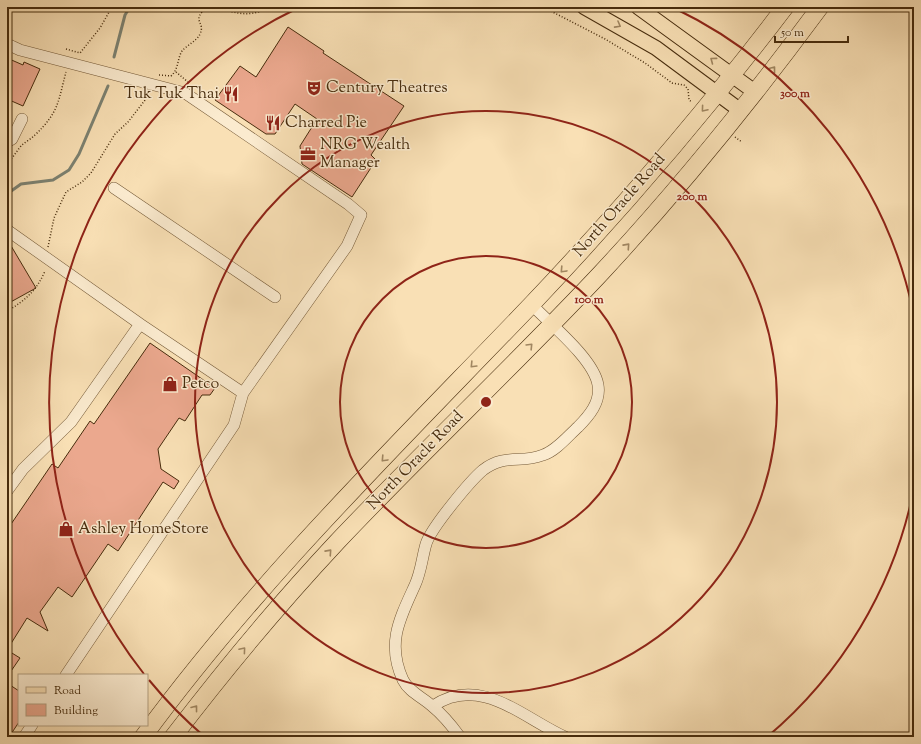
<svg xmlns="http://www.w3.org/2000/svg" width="921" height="744" viewBox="0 0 921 744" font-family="'Sorts Mill Goudy',serif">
	<rect width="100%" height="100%" fill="#f9e0b5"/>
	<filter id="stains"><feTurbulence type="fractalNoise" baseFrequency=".005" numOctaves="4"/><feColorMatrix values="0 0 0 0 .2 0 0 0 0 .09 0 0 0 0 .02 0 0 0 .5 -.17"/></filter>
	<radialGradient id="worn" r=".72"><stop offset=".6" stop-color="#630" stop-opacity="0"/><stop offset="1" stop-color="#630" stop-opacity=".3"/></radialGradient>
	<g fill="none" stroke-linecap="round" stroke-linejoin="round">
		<path stroke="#7c8272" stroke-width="3" d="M 114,57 L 125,15 L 130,7
			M 7,194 L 21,184 L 53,180 L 69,170 L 79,154 L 108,86"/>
	</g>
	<path fill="#eba88e" stroke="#472c0d" d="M 288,27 L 324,51 L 323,53 L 404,106 L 371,155 L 376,160 L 352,197 L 302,164 L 300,146 L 317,119 L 295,104 L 275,134 L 266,134 L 215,100 L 240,66 L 256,77 Z
		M 7,58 L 23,65 L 24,62 L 40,69 L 23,106 L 7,99 Z
		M 7,239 L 36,288 L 7,304 Z
		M 150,343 L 215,388 L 210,395 L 202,395 L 185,421 L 179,418 L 158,449 L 161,469 L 179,481 L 174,489 L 163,482 L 118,551 L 108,544 L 72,597 L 58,587 L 40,612 L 48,631 L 27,618 L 7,650 L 20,658 L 7,677 L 7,530 L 52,464 L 58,468 L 90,421 L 94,424 Z
		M 7,683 L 19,691 L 19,722 L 9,737 L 7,737 Z"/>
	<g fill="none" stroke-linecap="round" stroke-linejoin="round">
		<g stroke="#745937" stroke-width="12">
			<path id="minor" d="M 7,44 L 20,50 L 185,93 L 348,204 L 361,215 L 347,246 L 243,393 L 234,425 L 66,675
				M 7,142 L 12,139 L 22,119
				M 114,188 L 275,297
				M 7,230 L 140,324 L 243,393
				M 7,491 L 23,469 L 71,422 L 140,324
				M 433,706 C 480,674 523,718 565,737
				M 24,737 L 32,725
				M 460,737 C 452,726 442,714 432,706 C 422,697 409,692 403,680 C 386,643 400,618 415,585 C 421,572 422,558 426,544 C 431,528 470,481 483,470 C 505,453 521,464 543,455 C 556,451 568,436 578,427 C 589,416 601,402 598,385 C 594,359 549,323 531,304"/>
		</g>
		<g stroke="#472c0d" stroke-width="16">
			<path id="major" d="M 584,7 L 656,48 L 741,111
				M 638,7 L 755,92"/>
		</g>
		<g stroke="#472c0d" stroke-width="18">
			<path id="highway" d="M 143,737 C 258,580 397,445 531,305 C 621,210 706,111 785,7
				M 173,737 C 225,669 279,604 337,542 C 424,450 516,364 602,272 C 680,188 752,99 820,7"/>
		</g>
		<path stroke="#472c0d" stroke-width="1.5" stroke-dasharray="1 2" stroke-linecap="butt" d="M 543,7 L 605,39 L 645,63 L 672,83 L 684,85 L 688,89 L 689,100 L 692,102
			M 66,49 L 80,53 L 100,28 L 112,7
			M 176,72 L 188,82
			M 159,75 L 171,76 C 179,69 177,59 182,51 C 187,45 197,41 200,34 C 206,21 190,22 207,7 C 230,9 246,21 269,7
			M 735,137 L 742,142
			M 7,163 C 13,158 16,152 21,146 C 25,142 31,139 35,135 C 59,112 58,102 66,72
			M 48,247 L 54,218 L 66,192 L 82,182 L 91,173 L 115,134 L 128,122 L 149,95
			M 7,311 C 25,301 37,290 45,271"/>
		<use href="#minor" stroke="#fbebcf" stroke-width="11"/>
		<use href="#major" stroke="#f9e0b5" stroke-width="14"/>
		<use href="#highway" stroke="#f9e0b5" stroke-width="17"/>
	</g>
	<defs><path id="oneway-chevron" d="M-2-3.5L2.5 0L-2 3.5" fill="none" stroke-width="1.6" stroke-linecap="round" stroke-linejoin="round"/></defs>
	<g stroke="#a08661">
		<use href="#oneway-chevron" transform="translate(618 25) rotate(29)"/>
		<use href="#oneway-chevron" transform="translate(713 60) rotate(-143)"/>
		<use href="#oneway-chevron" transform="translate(773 69) rotate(-52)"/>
		<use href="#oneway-chevron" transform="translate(704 109) rotate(130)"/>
		<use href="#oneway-chevron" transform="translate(627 246) rotate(-48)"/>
		<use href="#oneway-chevron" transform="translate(563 270) rotate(133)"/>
		<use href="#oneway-chevron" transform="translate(530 346) rotate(-46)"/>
		<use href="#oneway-chevron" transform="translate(473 365) rotate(134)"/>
		<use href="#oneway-chevron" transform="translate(384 459) rotate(133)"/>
		<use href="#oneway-chevron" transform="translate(329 552) rotate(-48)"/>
		<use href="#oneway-chevron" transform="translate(243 650) rotate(-50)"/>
		<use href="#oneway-chevron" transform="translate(195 708) rotate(-52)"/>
	</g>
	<g fill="none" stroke="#8f2418" stroke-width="2">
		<circle cx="486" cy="402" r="146"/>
		<circle cx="486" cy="402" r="291"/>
		<path d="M913 493A437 437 0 0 1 767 737M205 737A437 437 0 0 1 149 680M144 674A437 437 0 0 1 298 8M674 8A437 437 0 0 1 913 311"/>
	</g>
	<defs>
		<g id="theatre-bare" transform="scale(1.2)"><path d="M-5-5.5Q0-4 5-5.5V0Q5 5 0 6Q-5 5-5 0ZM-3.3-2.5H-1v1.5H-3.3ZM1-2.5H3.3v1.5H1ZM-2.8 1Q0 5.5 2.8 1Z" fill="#8f2418" stroke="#fbebcf" stroke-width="2.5" paint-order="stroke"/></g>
		<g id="restaurant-bare" transform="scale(1.2)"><path d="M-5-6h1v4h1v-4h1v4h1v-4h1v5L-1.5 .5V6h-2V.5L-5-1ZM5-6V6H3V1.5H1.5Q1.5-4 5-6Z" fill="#8f2418" stroke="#fbebcf" stroke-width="2.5" paint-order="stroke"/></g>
		<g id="office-bare" transform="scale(1.2)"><path d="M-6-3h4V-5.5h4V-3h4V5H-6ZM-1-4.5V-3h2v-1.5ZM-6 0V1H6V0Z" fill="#8f2418" stroke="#fbebcf" stroke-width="2.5" paint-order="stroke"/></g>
		<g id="shop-bare" transform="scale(1.2)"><path d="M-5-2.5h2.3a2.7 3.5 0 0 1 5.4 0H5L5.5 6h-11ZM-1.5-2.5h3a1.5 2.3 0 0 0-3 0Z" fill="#8f2418" stroke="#fbebcf" stroke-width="2.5" paint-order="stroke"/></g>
	</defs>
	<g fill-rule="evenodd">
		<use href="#theatre-bare" x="314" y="88"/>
		<use href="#restaurant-bare" x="231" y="94"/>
		<use href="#restaurant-bare" x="273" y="123"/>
		<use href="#office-bare" x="308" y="154"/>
		<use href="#shop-bare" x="170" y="384"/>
		<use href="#shop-bare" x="66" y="529"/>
	</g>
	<g text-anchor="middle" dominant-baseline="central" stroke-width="3" stroke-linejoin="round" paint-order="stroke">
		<g font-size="16" fill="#472c0d" stroke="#fbebcf" text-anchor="start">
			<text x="326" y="88">Century Theatres</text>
			<text x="219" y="94" text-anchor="end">Tuk Tuk Thai</text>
			<text x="285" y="123">Charred Pie</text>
			<text x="320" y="145">NRG Wealth<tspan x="320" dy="18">Manager</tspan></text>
			<text x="182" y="384">Petco</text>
			<text x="78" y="529">Ashley HomeStore</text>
		</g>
		<g font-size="16" fill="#472c0d" stroke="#fbebcf">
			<text transform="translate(620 206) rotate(-49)">North Oracle Road</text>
			<text transform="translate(416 461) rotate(-46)">North Oracle Road</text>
		</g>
	</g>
	<circle cx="486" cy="402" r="6" fill="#8f2418" stroke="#fbebcf" stroke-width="2"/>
	<g font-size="12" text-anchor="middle" font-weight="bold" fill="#8f2418" stroke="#fbebcf" stroke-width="3" stroke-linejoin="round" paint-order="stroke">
		<text x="795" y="97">300 m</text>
		<text x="692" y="200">200 m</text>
		<text x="589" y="303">100 m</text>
	</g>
	<rect width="921" height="744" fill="none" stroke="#f9e0b5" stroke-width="24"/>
	<rect x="8" y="8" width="905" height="728" fill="none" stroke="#472c0d" stroke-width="2"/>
	<rect x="12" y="12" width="897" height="720" fill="none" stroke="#472c0d"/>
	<rect x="18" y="674" width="130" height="52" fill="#fbebcf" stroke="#b39f81"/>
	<rect x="26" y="687" width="20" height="6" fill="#f9e0b5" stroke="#b39f81"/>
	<text x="54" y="694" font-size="12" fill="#472c0d">Road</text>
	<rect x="26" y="704" width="20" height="12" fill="#eba88e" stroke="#b39f81"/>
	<text x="54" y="714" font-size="12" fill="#472c0d">Building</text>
	<path d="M775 36v6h73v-6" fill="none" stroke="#472c0d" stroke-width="2"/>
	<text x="781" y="36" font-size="12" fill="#472c0d" stroke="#fbebcf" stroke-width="3" paint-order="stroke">50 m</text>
	<rect width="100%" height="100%" filter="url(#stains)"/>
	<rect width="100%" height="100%" fill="url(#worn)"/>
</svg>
